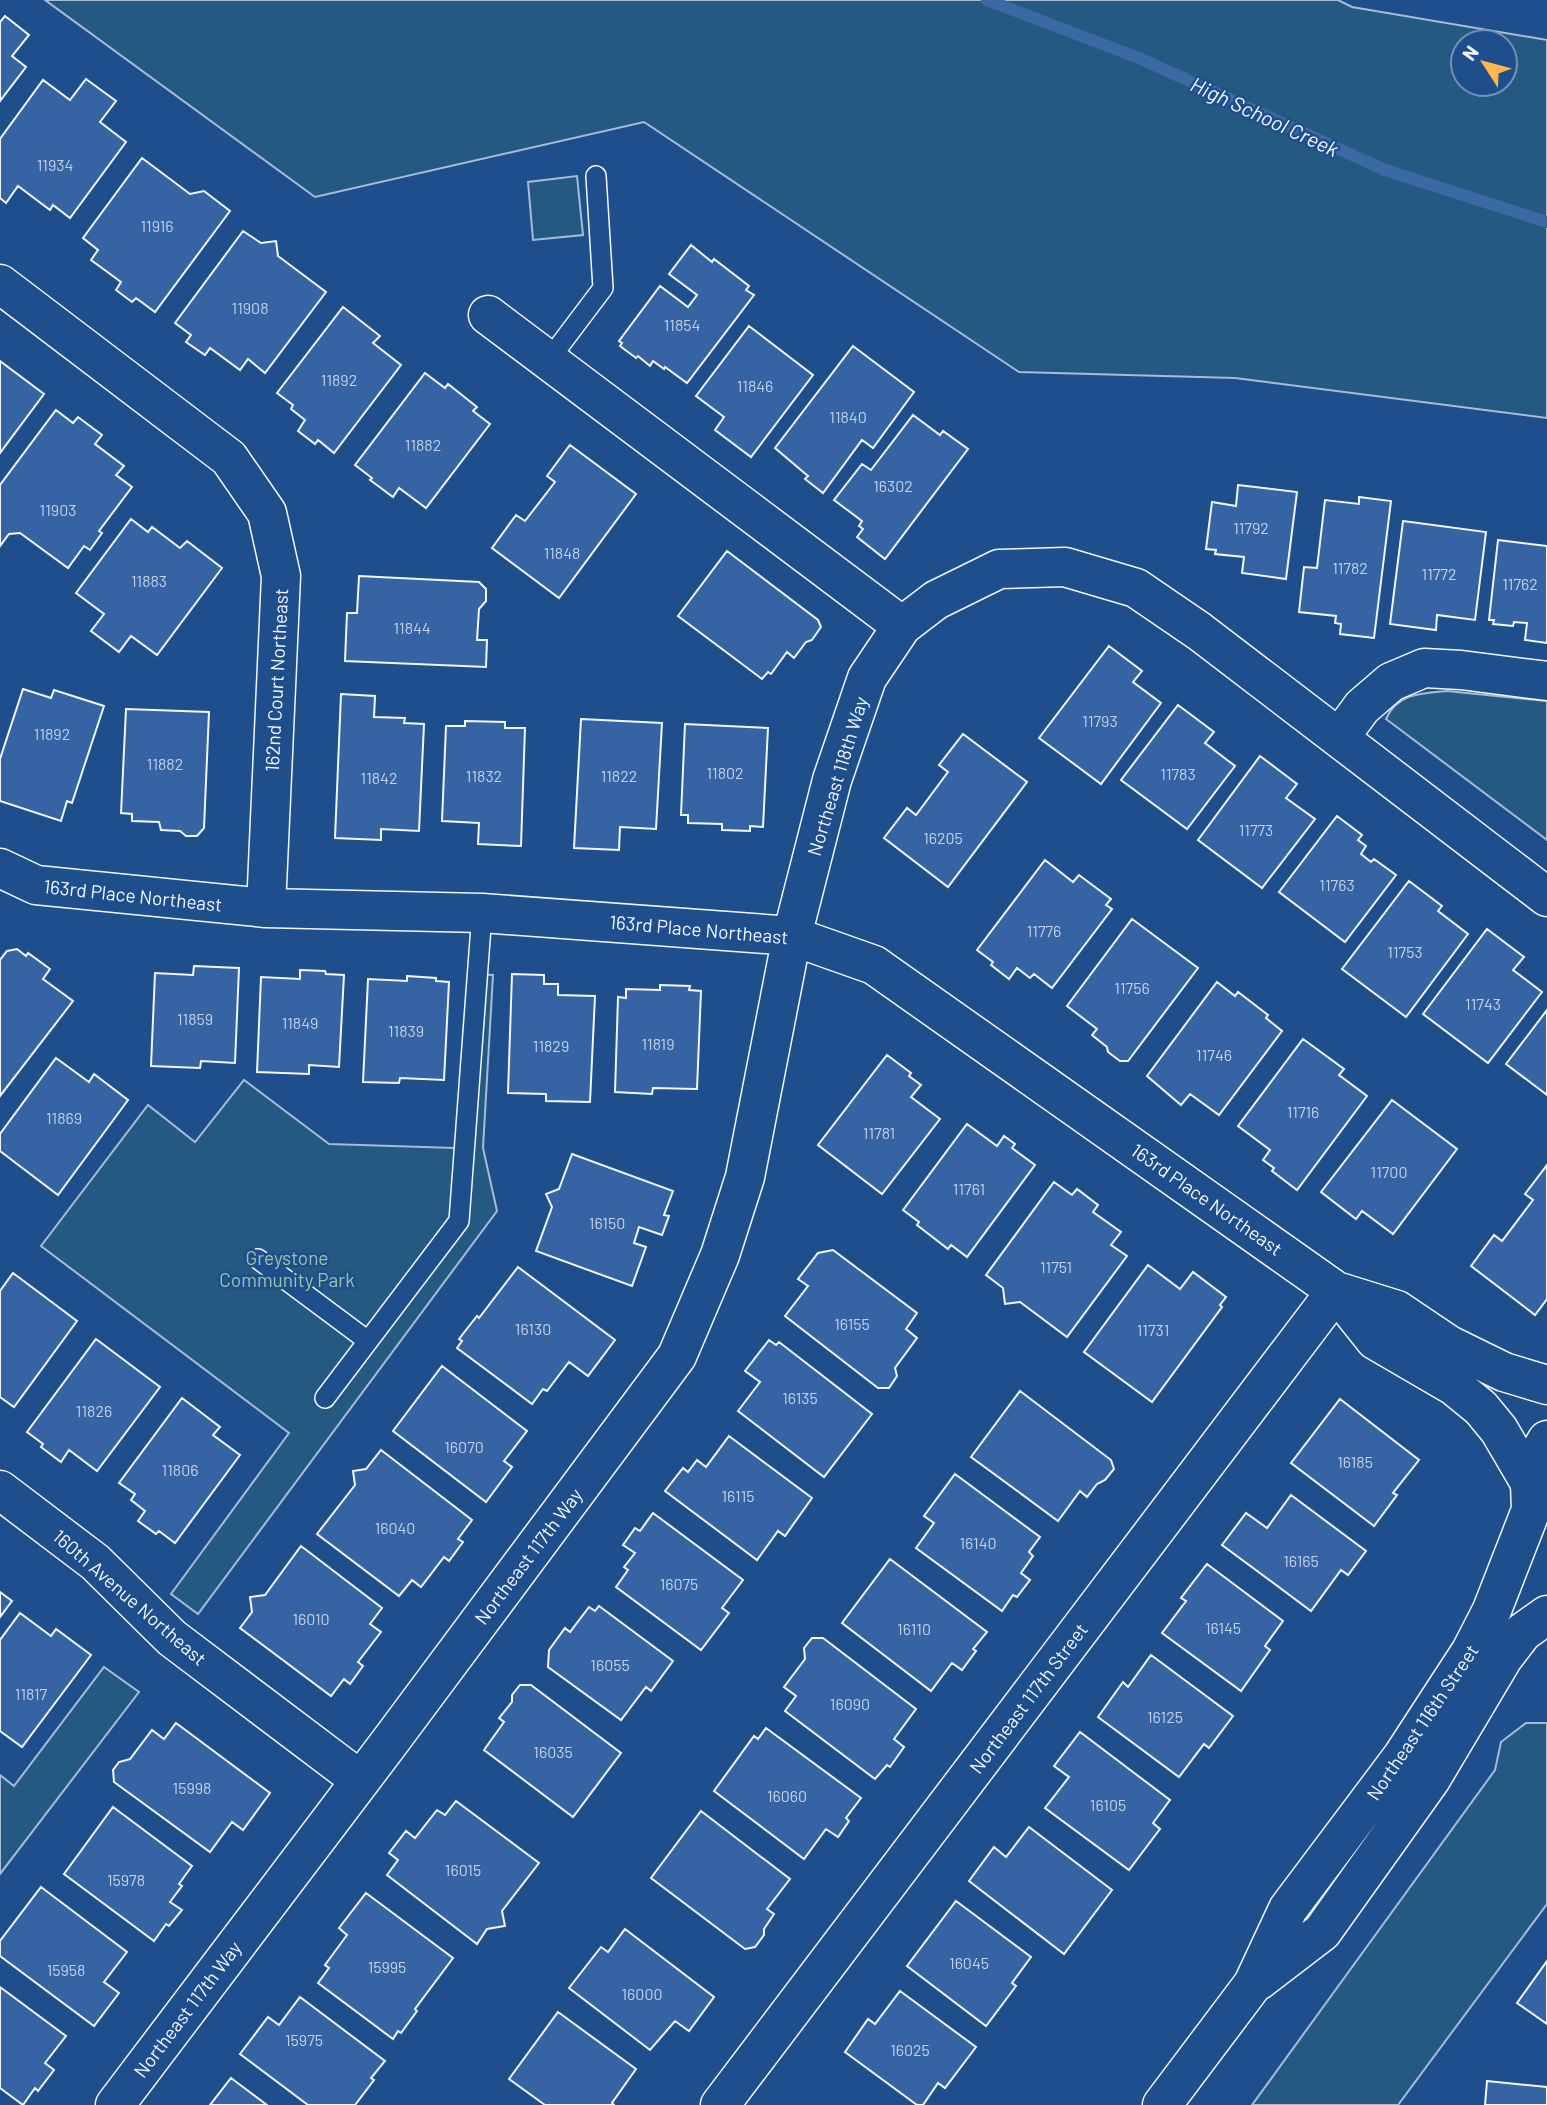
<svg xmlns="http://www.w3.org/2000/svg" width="1547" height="2105" viewBox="0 0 1547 2105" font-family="Barlow,sans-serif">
	<rect width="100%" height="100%" fill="#1f4e8c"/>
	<path fill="#245a82" stroke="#a8bbd7" stroke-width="2" fill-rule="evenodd" d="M 45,0 L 1338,0 L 1352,7 L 1547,40 L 1547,418 L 1235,378 L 1019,372 L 644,122 L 315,197 ZM 1463,42 L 1505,42 L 1505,84 L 1463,84 Z
		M 577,176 L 583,235 L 533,240 L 528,182 Z
		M 1447,691 L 1547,701 L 1547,840 L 1386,719 C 1397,693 1422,693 1447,691 Z
		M 471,974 L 493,975 L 483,1148 L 497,1211 L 198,1614 L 171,1594 L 289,1433 L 41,1246 L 148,1105 L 195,1142 L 244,1080 L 329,1144 L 455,1148 Z
		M 104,1667 L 139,1692 L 0,1874 L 0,1775 L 14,1786 Z
		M 1526,1723 L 1547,1723 L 1547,1904 L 1398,2105 L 1252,2105 L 1495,1770 L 1501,1742 Z"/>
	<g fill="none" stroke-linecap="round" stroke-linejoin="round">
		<path stroke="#3b69a3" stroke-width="12" d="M 987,0 L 1139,58 L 1385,170 L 1547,222"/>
	</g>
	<path fill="#3563a3" stroke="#f2f6ff" stroke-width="2" d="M 5,16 L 29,35 L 12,56 L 26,67 L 0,101 L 0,22 Z
		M 86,79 L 116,101 L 100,122 L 126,142 L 70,218 L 53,205 L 50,210 L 18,186 L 6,203 L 0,198 L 0,139 L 43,80 L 70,100 Z
		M 142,158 L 190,194 L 204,191 L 230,211 L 155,312 L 136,298 L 132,302 L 116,290 L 121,282 L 91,260 L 98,250 L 83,238 Z
		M 243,231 L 261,243 L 276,241 L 278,256 L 326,292 L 265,373 L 248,359 L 240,370 L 210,348 L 205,355 L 186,342 L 191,335 L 175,323 Z
		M 691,245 L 712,262 L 714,259 L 749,286 L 746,290 L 754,295 L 687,383 L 665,367 L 664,369 L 653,361 L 650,366 L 638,356 L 636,358 L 620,346 L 622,343 L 619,341 L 660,286 L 688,307 L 697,295 L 669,274 Z
		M 343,307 L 380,336 L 373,343 L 401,365 L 334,453 L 318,440 L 315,444 L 298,431 L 305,420 L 291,409 L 293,405 L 277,393 Z
		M 749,326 L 813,375 L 751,457 L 715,430 L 724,417 L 696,396 Z
		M 853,346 L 914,392 L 873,448 L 862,440 L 823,493 L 805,479 L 808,476 L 775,448 Z
		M 0,361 L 44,394 L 0,453 Z
		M 425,373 L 445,388 L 448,384 L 477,407 L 473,411 L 490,424 L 426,508 L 399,488 L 393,497 L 370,480 L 372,478 L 355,465 Z
		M 56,410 L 73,423 L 78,417 L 102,435 L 95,444 L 124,466 L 116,475 L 132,487 L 99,531 L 102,533 L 90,550 L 84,546 L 68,568 L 20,533 L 9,534 L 0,546 L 0,485 Z
		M 913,415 L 940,435 L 943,431 L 968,449 L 885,559 L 857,537 L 863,529 L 859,526 L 862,521 L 834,500 L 862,464 L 871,470 Z
		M 570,445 L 636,494 L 559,598 L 492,548 L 516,515 L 525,521 L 555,482 L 547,476 Z
		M 1238,485 L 1297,492 L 1286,579 L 1242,573 L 1244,557 L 1215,554 L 1216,550 L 1206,549 L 1212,502 L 1236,506 Z
		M 1359,497 L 1391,501 L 1374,638 L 1340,634 L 1341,624 L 1335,623 L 1336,616 L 1299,612 L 1304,567 L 1317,568 L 1325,500 L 1359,504 Z
		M 131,519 L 148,532 L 152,527 L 180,548 L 187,541 L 222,568 L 157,655 L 131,636 L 119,652 L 91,631 L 104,614 L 76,593 Z
		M 1403,521 L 1486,532 L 1475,620 L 1437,615 L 1436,630 L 1390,624 Z
		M 1498,540 L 1547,546 L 1547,643 L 1525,640 L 1527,623 L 1514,622 L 1513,626 L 1493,624 L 1494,620 L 1489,620 Z
		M 727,551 L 818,620 L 821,627 L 812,640 L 806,642 L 794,658 L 787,652 L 771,674 L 768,672 L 762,679 L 678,616 Z
		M 359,576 L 479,582 L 486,589 L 486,601 L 479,609 L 477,640 L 487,640 L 486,667 L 345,661 L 347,613 L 357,613 Z
		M 1109,646 L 1142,671 L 1133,682 L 1161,703 L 1101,784 L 1039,738 Z
		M 23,689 L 51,698 L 54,690 L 104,706 L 72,803 L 67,801 L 61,821 L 0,801 L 0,759 Z
		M 341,694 L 375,696 L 374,717 L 405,718 L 404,723 L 424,724 L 419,831 L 381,829 L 381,840 L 335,838 Z
		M 1178,705 L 1214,732 L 1205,743 L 1235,766 L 1187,829 L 1121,780 Z
		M 126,709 L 209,712 L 204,828 L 197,836 L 186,836 L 180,831 L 161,830 L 159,822 L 132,821 L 132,814 L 121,813 Z
		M 581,719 L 662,723 L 656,829 L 620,827 L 619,850 L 574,848 Z
		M 465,721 L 505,722 L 505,728 L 525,728 L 521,846 L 478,844 L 479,823 L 442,821 L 446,726 L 465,726 Z
		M 685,724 L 768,728 L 763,827 L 750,826 L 750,831 L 722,830 L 722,824 L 688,823 L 688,815 L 681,815 Z
		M 963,734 L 1027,782 L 948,887 L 884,838 L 907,808 L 916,815 L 948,772 L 939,765 Z
		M 1260,756 L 1297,784 L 1286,798 L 1315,819 L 1262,888 L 1198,840 Z
		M 1337,816 L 1362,835 L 1358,840 L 1366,846 L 1361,854 L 1371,862 L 1374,859 L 1396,875 L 1345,942 L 1279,892 Z
		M 1045,860 L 1073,882 L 1079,875 L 1111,899 L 1106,905 L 1112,909 L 1052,988 L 1034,974 L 1030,978 L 1017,968 L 1009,979 L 991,965 L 993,962 L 977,950 Z
		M 1409,881 L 1442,906 L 1438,911 L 1468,934 L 1406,1017 L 1342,969 Z
		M 1132,919 L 1198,968 L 1128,1061 L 1120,1061 L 1108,1052 L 1107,1047 L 1092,1035 L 1097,1029 L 1067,1006 Z
		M 1487,929 L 1524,957 L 1513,970 L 1542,992 L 1488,1063 L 1423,1014 Z
		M 17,949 L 26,956 L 28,953 L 50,969 L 43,979 L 73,1001 L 0,1096 L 0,960 L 7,951 Z
		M 194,966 L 239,968 L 235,1063 L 201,1061 L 200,1068 L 151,1066 L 155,973 L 193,975 Z
		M 300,970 L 325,971 L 326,974 L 344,975 L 339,1067 L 309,1065 L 309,1074 L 257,1072 L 261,977 L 300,979 Z
		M 512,974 L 544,975 L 544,984 L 558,984 L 558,995 L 595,996 L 590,1102 L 546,1101 L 546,1094 L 508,1093 Z
		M 407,976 L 436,978 L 436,981 L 449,982 L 444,1080 L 400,1078 L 399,1083 L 363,1082 L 368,979 L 407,981 Z
		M 1217,982 L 1235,996 L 1238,992 L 1268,1015 L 1266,1018 L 1282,1031 L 1219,1115 L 1190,1094 L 1181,1105 L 1147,1076 Z
		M 660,985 L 690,986 L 689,990 L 701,991 L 697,1089 L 653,1088 L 652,1094 L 615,1092 L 618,997 L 626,998 L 626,989 L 660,990 Z
		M 1547,1010 L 1547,1095 L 1506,1064 Z
		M 1303,1039 L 1344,1069 L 1339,1075 L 1367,1096 L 1297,1190 L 1272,1171 L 1274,1168 L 1263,1160 L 1270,1150 L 1238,1126 Z
		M 887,1055 L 911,1073 L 909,1076 L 921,1085 L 911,1097 L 940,1119 L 882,1194 L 818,1145 Z
		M 56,1058 L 89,1082 L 94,1074 L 128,1100 L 58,1195 L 0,1151 L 0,1134 Z
		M 1392,1100 L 1457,1149 L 1393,1234 L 1362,1211 L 1356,1219 L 1321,1192 Z
		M 967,1124 L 997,1146 L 1004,1136 L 1015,1144 L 1012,1148 L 1035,1165 L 967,1257 L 951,1245 L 948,1249 L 917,1225 L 919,1222 L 903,1210 Z
		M 572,1154 L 673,1191 L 664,1215 L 669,1216 L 662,1235 L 639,1227 L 634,1243 L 646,1247 L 632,1286 L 536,1251 L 552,1207 L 546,1194 L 559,1189 Z
		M 1547,1165 L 1547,1299 L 1535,1315 L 1471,1266 L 1494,1235 L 1502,1241 L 1533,1200 L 1525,1194 Z
		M 1054,1182 L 1072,1195 L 1077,1189 L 1098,1205 L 1093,1212 L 1121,1232 L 1111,1245 L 1127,1256 L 1067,1337 L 1020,1302 L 1005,1304 L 1003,1288 L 986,1275 Z
		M 833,1250 L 917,1313 L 906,1329 L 917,1338 L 895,1368 L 897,1376 L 889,1388 L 878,1388 L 785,1316 L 808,1286 L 798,1279 L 818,1253 Z
		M 1148,1265 L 1180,1289 L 1193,1272 L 1226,1297 L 1220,1305 L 1222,1307 L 1152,1402 L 1084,1352 Z
		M 518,1267 L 615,1340 L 588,1376 L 569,1362 L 547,1391 L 543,1389 L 532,1404 L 457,1348 L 462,1341 L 459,1339 L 477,1316 L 479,1318 Z
		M 13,1273 L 77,1321 L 14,1407 L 0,1397 L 0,1291 Z
		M 96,1339 L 160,1387 L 97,1471 L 69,1450 L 61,1462 L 41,1447 L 43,1444 L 27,1432 Z
		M 769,1340 L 776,1345 L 779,1342 L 872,1414 L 824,1477 L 738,1411 L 760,1382 L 745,1371 Z
		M 442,1366 L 527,1431 L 504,1461 L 512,1467 L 486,1502 L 393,1431 Z
		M 1020,1391 L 1111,1460 L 1114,1469 L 1105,1480 L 1097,1484 L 1087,1497 L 1080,1491 L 1058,1521 L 971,1457 Z
		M 182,1398 L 220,1427 L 213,1435 L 240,1455 L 175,1543 L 159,1531 L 156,1534 L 138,1521 L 145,1511 L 131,1500 L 135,1494 L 119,1483 Z
		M 1340,1399 L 1419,1460 L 1393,1493 L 1397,1495 L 1374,1526 L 1291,1463 Z
		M 729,1436 L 812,1498 L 785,1536 L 778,1531 L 757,1560 L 665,1491 L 683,1468 L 688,1472 L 697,1460 L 706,1467 Z
		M 381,1450 L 472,1520 L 458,1539 L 463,1542 L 449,1561 L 444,1557 L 421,1587 L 412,1580 L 399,1596 L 317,1534 L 355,1485 L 353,1471 L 366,1469 Z
		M 955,1474 L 1040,1537 L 1029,1552 L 1033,1556 L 1021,1573 L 1030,1580 L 1017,1597 L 1013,1595 L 1002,1611 L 916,1548 L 934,1523 L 924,1516 Z
		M 1291,1495 L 1366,1551 L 1348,1575 L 1341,1570 L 1311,1611 L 1222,1545 L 1246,1513 L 1267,1528 Z
		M 653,1513 L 743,1580 L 722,1608 L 729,1613 L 701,1650 L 616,1587 L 628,1570 L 624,1567 L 635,1553 L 623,1545 L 635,1528 L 640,1531 Z
		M 301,1546 L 382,1608 L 370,1624 L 381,1632 L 358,1662 L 363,1666 L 350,1684 L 344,1679 L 331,1696 L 240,1628 L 252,1612 L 250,1597 L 265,1595 Z
		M 890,1559 L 987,1632 L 973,1649 L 976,1651 L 962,1670 L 952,1663 L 931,1691 L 842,1623 Z
		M 1207,1564 L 1283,1621 L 1265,1646 L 1270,1650 L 1241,1691 L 1162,1633 L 1186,1601 L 1181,1598 Z
		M 0,1592 L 12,1601 L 0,1617 Z
		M 599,1606 L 673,1661 L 651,1691 L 646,1687 L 621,1720 L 548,1667 L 549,1650 L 565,1628 L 570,1632 L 589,1607 L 595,1611 Z
		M 20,1613 L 51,1636 L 56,1629 L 91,1655 L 22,1747 L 0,1731 L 0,1640 Z
		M 812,1638 L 823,1638 L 916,1709 L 894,1739 L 904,1747 L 890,1767 L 887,1765 L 875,1779 L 785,1711 L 796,1696 L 784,1687 L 805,1659 L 804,1648 Z
		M 1151,1655 L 1233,1716 L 1209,1748 L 1204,1744 L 1179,1777 L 1098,1717 L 1123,1682 L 1128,1687 Z
		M 520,1685 L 531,1685 L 621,1753 L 573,1817 L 484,1750 L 504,1722 L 499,1718 L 512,1702 L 512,1695 Z
		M 176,1723 L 270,1793 L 243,1830 L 232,1822 L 210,1852 L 114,1782 L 113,1770 L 119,1762 L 130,1759 L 152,1730 L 164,1739 Z
		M 766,1728 L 861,1798 L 846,1818 L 849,1821 L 838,1837 L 826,1829 L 804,1859 L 714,1791 L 754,1736 L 758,1739 Z
		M 1080,1732 L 1170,1800 L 1153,1823 L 1160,1829 L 1129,1870 L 1045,1808 L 1069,1777 L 1054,1766 Z
		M 456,1801 L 539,1863 L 502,1911 L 505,1926 L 487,1929 L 477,1944 L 387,1875 L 398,1860 L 389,1853 L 406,1831 L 415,1838 L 437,1810 L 445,1815 Z
		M 113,1807 L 192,1866 L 179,1884 L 182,1886 L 170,1902 L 182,1910 L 169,1926 L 166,1924 L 154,1941 L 64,1874 Z
		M 701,1811 L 790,1879 L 767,1909 L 774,1914 L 764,1929 L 764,1935 L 755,1947 L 745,1949 L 651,1878 Z
		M 1029,1827 L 1112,1890 L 1064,1954 L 969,1881 L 994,1847 L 1006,1857 Z
		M 41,1887 L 127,1952 L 104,1982 L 119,1993 L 94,2026 L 0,1956 L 0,1941 Z
		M 366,1893 L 453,1958 L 415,2009 L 417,2011 L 401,2033 L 398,2031 L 393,2039 L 318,1983 L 329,1968 L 325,1965 L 347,1935 L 339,1928 Z
		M 956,1901 L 1031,1957 L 1012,1983 L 1016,1986 L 986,2026 L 907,1966 Z
		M 625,1929 L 714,1997 L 689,2031 L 675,2021 L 650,2050 L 569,1988 L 601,1947 L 608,1952 Z
		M 1547,1961 L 1547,2024 L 1517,2003 Z
		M 0,1987 L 66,2036 L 45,2063 L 54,2070 L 38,2091 L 35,2088 L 23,2105 L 0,2088 Z
		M 900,1991 L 976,2047 L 945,2088 L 938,2083 L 923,2105 L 917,2105 L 845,2052 L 868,2019 L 875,2024 Z
		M 300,1997 L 385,2061 L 371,2078 L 374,2080 L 355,2105 L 308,2105 L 240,2054 L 268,2017 L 279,2025 Z
		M 558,2012 L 636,2069 L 612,2103 L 614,2105 L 545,2105 L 509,2079 Z
		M 231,2078 L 267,2105 L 210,2105 Z
		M 1487,2081 L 1547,2087 L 1547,2105 L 1485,2105 Z"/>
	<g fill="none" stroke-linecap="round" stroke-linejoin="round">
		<g stroke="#f2f6ff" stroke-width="22">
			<path id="service" d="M 548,361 L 603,288 L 596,176
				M 258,1259 L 368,1341
				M 325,1398 L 459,1221 L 482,913"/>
		</g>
		<g stroke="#f2f6ff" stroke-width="41">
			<path id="minor" d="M 0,284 L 229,458 L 267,513 L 281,576 L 266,908
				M 488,315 L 902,626
				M 1340,737 L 1362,707 L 1391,682 L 1424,668 L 1461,670 L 1547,681
				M 0,868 L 36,885 L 266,908 L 482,913 L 792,936 L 874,965 L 1336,1291 L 1375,1340 L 1454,1386 L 1481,1408 L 1499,1430 L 1530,1483
				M 1336,1291 L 1397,1310 L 1449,1345 L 1504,1372 L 1547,1385
				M 0,1490 L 95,1562 L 172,1638 L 360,1780
				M 115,2105 L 389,1743 L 677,1356 L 720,1255 L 745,1177 L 792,936 L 832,780 L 867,678 L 902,626 L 936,600 L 999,569 L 1065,567 L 1136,588 L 1199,631 L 1547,897
				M 720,2105 L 1336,1291"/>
		</g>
		<g stroke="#f2f6ff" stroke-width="41">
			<path id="tertiary" d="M 1258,1981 L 1322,1932 L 1431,1779 L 1503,1658 L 1523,1632 L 1547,1615
				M 1162,2105 L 1253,1984 L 1288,1909 L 1402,1757 L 1471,1651 L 1492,1610 L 1531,1510 L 1530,1483 L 1536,1459 L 1547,1440"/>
		</g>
		<use href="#service" stroke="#1f4e8c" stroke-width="19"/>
		<use href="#minor" stroke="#1f4e8c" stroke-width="38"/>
		<use href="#tertiary" stroke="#1f4e8c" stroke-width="38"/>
	</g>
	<g text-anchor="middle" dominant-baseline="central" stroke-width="5" stroke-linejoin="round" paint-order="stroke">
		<g font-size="16" fill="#c3d1e8">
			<text x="55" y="164">11934</text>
			<text x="157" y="225">11916</text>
			<text x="250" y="307">11908</text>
			<text x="682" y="324">11854</text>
			<text x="339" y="379">11892</text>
			<text x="755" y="385">11846</text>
			<text x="848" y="416">11840</text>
			<text x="423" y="444">11882</text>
			<text x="893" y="485">16302</text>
			<text x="58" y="509">11903</text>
			<text x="1251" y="527">11792</text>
			<text x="562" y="552">11848</text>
			<text x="1350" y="567">11782</text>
			<text x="1439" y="573">11772</text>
			<text x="149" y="580">11883</text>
			<text x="1520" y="583">11762</text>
			<text x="412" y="627">11844</text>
			<text x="1100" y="720">11793</text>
			<text x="52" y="733">11892</text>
			<text x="165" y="763">11882</text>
			<text x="725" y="772">11802</text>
			<text x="1178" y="773">11783</text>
			<text x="484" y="775">11832</text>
			<text x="619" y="775">11822</text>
			<text x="379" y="777">11842</text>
			<text x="1256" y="829">11773</text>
			<text x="943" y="837">16205</text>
			<text x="1337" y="884">11763</text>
			<text x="1044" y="930">11776</text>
			<text x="1405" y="951">11753</text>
			<text x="1132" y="987">11756</text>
			<text x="1483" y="1003">11743</text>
			<text x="195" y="1018">11859</text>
			<text x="300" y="1022">11849</text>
			<text x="406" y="1030">11839</text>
			<text x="658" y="1043">11819</text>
			<text x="551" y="1045">11829</text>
			<text x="1214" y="1054">11746</text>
			<text x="1303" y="1111">11716</text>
			<text x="64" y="1117">11869</text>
			<text x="879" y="1132">11781</text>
			<text x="1389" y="1171">11700</text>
			<text x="969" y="1188">11761</text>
			<text x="607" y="1222">16150</text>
			<text x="1056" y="1266">11751</text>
			<text x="852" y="1323">16155</text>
			<text x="533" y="1328">16130</text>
			<text x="1153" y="1329">11731</text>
			<text x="800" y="1397">16135</text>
			<text x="94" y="1410">11826</text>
			<text x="464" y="1446">16070</text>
			<text x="1355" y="1461">16185</text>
			<text x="180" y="1469">11806</text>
			<text x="738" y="1495">16115</text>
			<text x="395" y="1527">16040</text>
			<text x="978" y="1542">16140</text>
			<text x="1301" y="1560">16165</text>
			<text x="679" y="1583">16075</text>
			<text x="311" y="1618">16010</text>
			<text x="1223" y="1627">16145</text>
			<text x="914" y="1628">16110</text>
			<text x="610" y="1664">16055</text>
			<text x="31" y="1693">11817</text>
			<text x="850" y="1703">16090</text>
			<text x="1165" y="1716">16125</text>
			<text x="553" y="1751">16035</text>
			<text x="192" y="1787">15998</text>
			<text x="787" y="1795">16060</text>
			<text x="1108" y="1804">16105</text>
			<text x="463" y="1869">16015</text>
			<text x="126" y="1879">15978</text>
			<text x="969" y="1962">16045</text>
			<text x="387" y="1966">15995</text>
			<text x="66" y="1969">15958</text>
			<text x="642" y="1993">16000</text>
			<text x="304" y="2039">15975</text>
			<text x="910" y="2049">16025</text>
		</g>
		<g font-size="19" fill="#f2f6ff" stroke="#1f4e8c">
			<text transform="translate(276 680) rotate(-87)">162nd Court Northeast</text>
			<text transform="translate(837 776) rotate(-73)">Northeast 118th Way</text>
			<text transform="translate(133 895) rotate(6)">163rd Place Northeast</text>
			<text transform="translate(699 929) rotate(5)">163rd Place Northeast</text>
			<text transform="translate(1207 1199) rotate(35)">163rd Place Northeast</text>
			<text transform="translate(528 1556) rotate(-53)">Northeast 117th Way</text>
			<text transform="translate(130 1597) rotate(41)">160th Avenue Northeast</text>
			<text transform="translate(1028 1698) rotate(-53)">Northeast 117th Street</text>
			<text transform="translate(1422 1722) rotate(-56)">Northeast 116th Street</text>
			<text transform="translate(187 2009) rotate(-53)">Northeast 117th Way</text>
		</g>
		<g font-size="19" fill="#97c8a6" stroke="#1f4e8c">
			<text x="287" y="1257">Greystone<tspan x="287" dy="22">Community Park</tspan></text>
		</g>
		<g font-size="21" font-style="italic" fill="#f2f6ff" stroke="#1f4e8c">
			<text transform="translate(1265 116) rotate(25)">High School Creek</text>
		</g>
	</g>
	<g transform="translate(1484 63) rotate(306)"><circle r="33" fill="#1f4e8c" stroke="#7391ba" stroke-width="2"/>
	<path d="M0-5L12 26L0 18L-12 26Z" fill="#ffb74d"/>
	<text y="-10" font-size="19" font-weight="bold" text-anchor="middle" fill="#f2f6ff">N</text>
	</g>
</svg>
